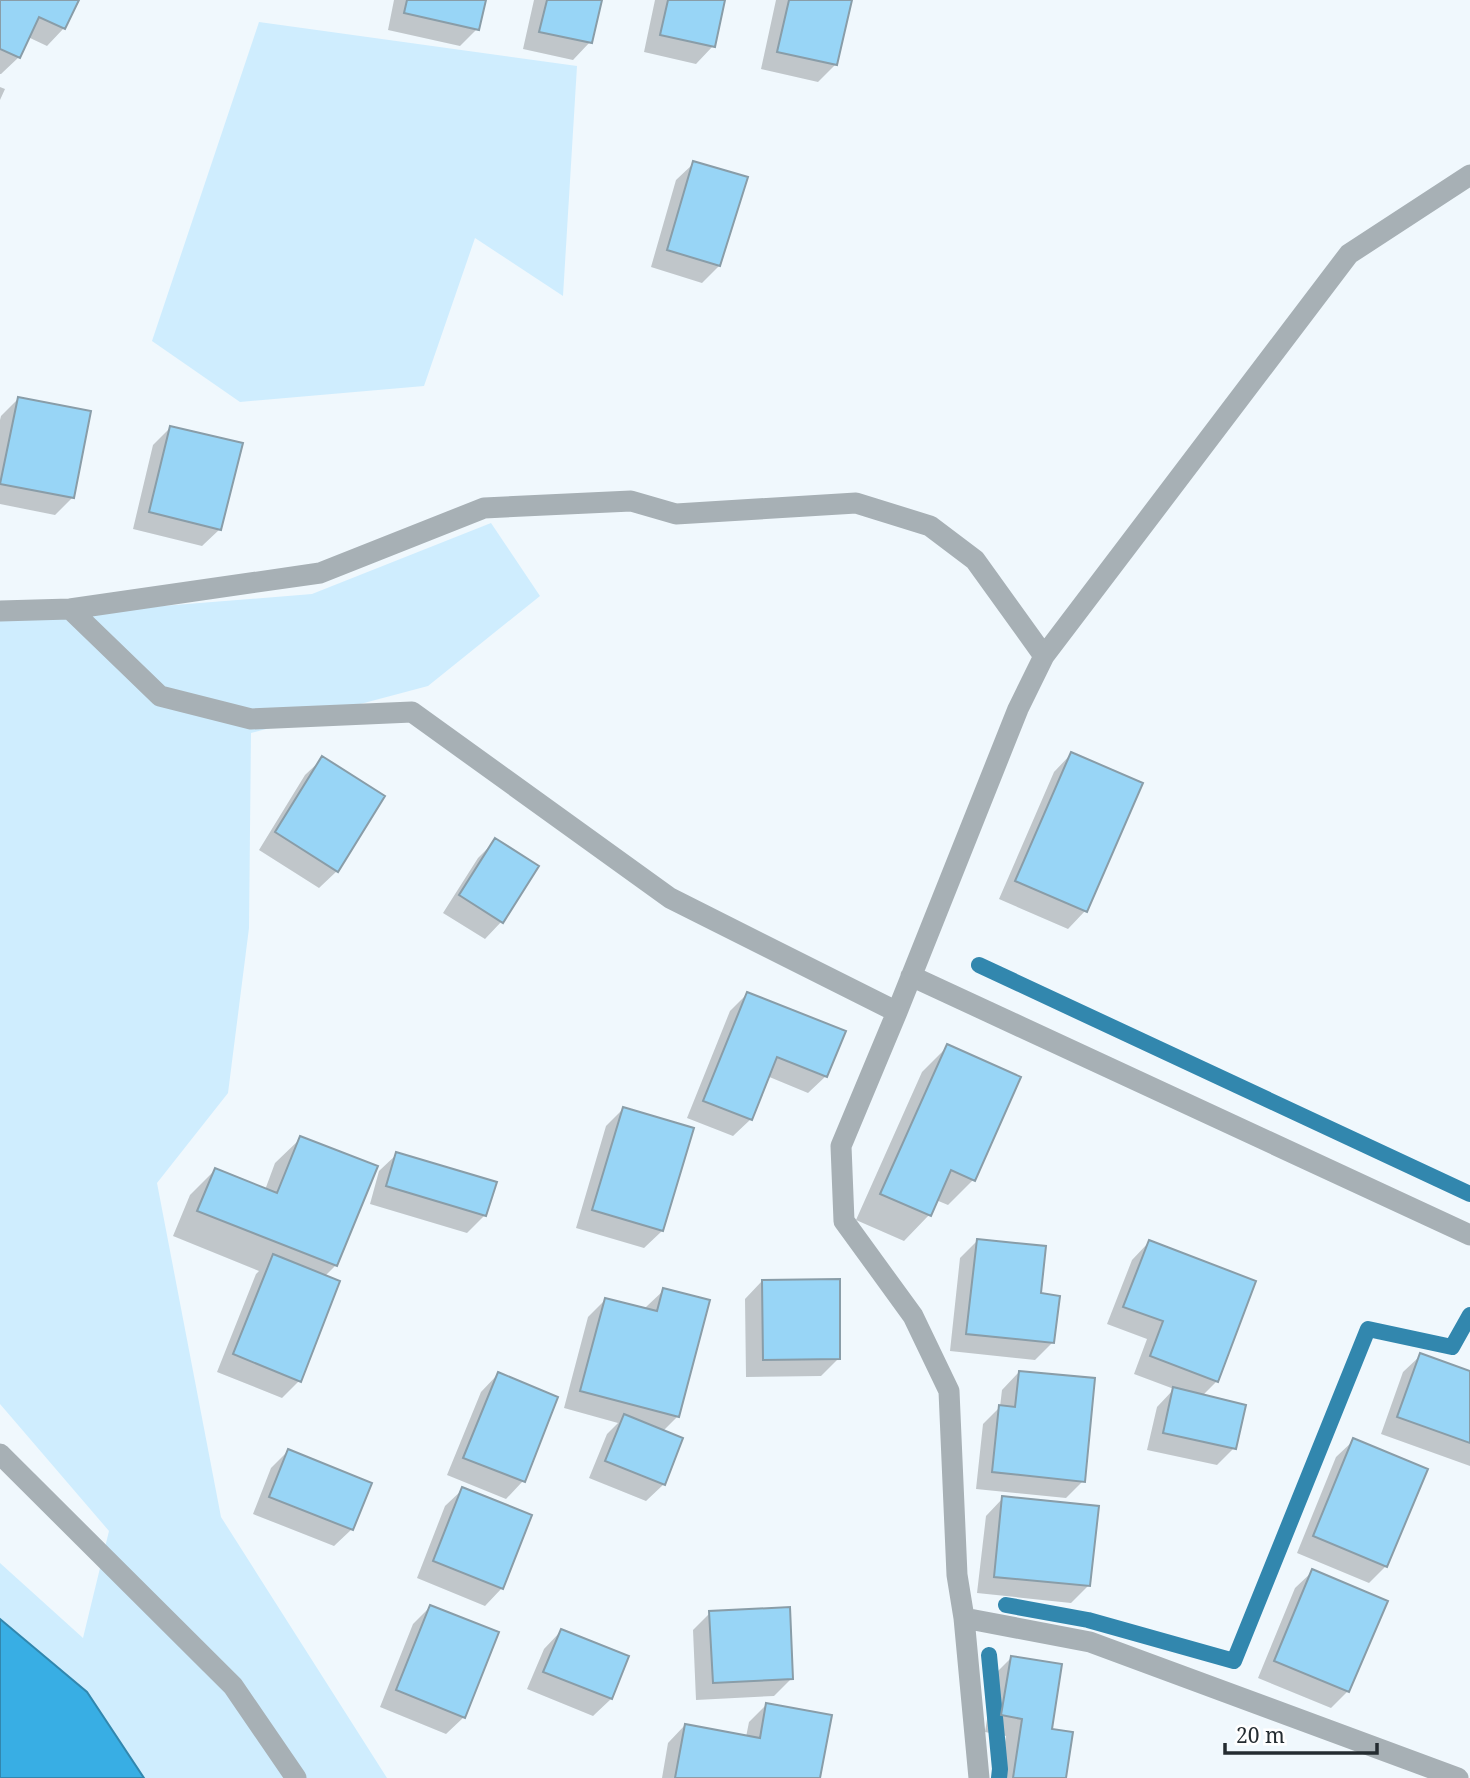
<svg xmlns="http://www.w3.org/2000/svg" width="1470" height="1778" viewBox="0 0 1470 1778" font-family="'Noto Serif',serif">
	<rect width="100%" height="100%" fill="#f0f8fd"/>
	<path fill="#cfedfe" d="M 259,22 L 577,66 L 563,296 L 475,238 L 424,386 L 240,402 L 152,341 Z
		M 491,523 L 540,596 L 428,686 L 251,733 L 249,928 L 228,1093 L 157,1183 L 221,1517 L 387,1778 L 144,1778 L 87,1692 L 0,1619 L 0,1563 L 83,1638 L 109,1531 L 0,1404 L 0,619 L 312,594 Z"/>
	<path fill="#38aee4" stroke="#3287ae" stroke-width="2" d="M 0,1619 L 87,1692 L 144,1778 L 0,1778 Z"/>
	<path fill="#0003" d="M 0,0 L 77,0 L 64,28 L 47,46 L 28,37 L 19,57 L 1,74 L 0,74 Z
		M 394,0 L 484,0 L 477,29 L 460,46 L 388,30 Z
		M 534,0 L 600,0 L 590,42 L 573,60 L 523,49 Z
		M 655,0 L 724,0 L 713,46 L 696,64 L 644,52 Z
		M 776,0 L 850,0 L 835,65 L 818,82 L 761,69 Z
		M 0,87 L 5,89 L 0,100 Z
		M 694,163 L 719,266 L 702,283 L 651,267 L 676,180 Z
		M 18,399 L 72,498 L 55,515 L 0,504 L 0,420 L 1,416 Z
		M 171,427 L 220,529 L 202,546 L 133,529 L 153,445 Z
		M 1071,754 L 1140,784 L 1085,911 L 1068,929 L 999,899 L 1054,772 Z
		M 323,758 L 337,871 L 319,888 L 259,850 L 305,775 Z
		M 495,841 L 502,921 L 485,939 L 443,913 L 478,858 Z
		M 747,994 L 826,1076 L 808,1093 L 767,1076 L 751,1119 L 733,1136 L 687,1118 L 730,1011 Z
		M 947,1047 L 973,1180 L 948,1205 L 936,1200 L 929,1215 L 904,1241 L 856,1220 L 922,1072 Z
		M 623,1109 L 662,1231 L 644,1248 L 576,1228 L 606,1126 Z
		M 301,1138 L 336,1265 L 324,1277 L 299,1381 L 282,1398 L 217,1372 L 256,1274 L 259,1271 L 173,1236 L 190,1195 L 215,1170 L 265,1190 L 275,1163 Z
		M 397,1154 L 485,1215 L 467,1233 L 370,1204 L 379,1171 Z
		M 978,1240 L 1039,1295 L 1053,1342 L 1035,1360 L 950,1351 L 960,1258 Z
		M 1149,1242 L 1217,1381 L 1202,1396 L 1234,1448 L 1217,1465 L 1147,1450 L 1157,1407 L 1174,1389 L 1134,1374 L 1147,1339 L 1107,1324 L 1132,1260 Z
		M 762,1281 L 838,1359 L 821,1376 L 746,1377 L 745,1299 Z
		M 664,1290 L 677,1417 L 662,1432 L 664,1484 L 646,1501 L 589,1478 L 607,1434 L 618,1423 L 564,1408 L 588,1317 L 605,1300 L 646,1310 L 646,1307 Z
		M 1421,1355 L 1470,1373 L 1470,1466 L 1381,1434 L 1403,1372 Z
		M 1019,1372 L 1083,1481 L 1066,1498 L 976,1489 L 983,1424 L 1000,1407 L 1002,1390 Z
		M 498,1374 L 523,1481 L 506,1499 L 447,1475 L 481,1392 Z
		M 1354,1440 L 1386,1566 L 1369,1583 L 1297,1553 L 1336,1457 Z
		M 288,1451 L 352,1529 L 334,1546 L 253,1514 L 271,1468 Z
		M 463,1489 L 502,1588 L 485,1606 L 417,1578 L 445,1506 Z
		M 1003,1498 L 1089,1585 L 1071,1603 L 977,1593 L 986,1516 Z
		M 1313,1571 L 1348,1691 L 1331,1708 L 1258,1678 L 1295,1588 Z
		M 430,1607 L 464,1717 L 446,1734 L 380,1707 L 413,1624 Z
		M 710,1613 L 792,1678 L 774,1696 L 696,1700 L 693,1630 Z
		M 561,1631 L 627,1657 L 611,1699 L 593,1716 L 527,1689 L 544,1649 Z
		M 1011,1658 L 1050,1730 L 1064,1778 L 999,1778 L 1006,1736 L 985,1732 L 994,1675 Z
		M 766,1705 L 818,1778 L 662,1778 L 668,1743 L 685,1725 L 746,1737 L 749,1722 Z"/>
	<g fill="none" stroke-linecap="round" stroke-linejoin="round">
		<path stroke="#3287ae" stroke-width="16" d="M 979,965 L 1470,1194
			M 1006,1605 L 1088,1620 L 1234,1661 L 1368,1329 L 1452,1347 L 1470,1315
			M 989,1655 L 1000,1769 L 999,1778"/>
	</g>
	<path fill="#98d5f6" stroke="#899da8" stroke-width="2" d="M 0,0 L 79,0 L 65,29 L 39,17 L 20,58 L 0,49 Z
		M 407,0 L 486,0 L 479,30 L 404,13 Z
		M 547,0 L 602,0 L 592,43 L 539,32 Z
		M 668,0 L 725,0 L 715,47 L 660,35 Z
		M 789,0 L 852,0 L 837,65 L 777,52 Z
		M 693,161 L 748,177 L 720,266 L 667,250 Z
		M 18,397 L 91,411 L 74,498 L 0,484 Z
		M 170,426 L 243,443 L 221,530 L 149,512 Z
		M 1071,752 L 1143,783 L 1087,912 L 1015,881 Z
		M 322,756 L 385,796 L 338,872 L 275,832 Z
		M 495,838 L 539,866 L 503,923 L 459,895 Z
		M 747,992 L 846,1031 L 827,1077 L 777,1057 L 752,1120 L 703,1101 Z
		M 947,1044 L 1021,1077 L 975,1181 L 951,1170 L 931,1216 L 880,1194 Z
		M 623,1107 L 694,1128 L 663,1231 L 592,1210 Z
		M 300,1136 L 378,1166 L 337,1266 L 197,1211 L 215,1168 L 277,1193 Z
		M 396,1152 L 497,1182 L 486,1216 L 386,1186 Z
		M 977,1239 L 1046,1246 L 1041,1293 L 1060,1296 L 1054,1343 L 966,1334 Z
		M 1149,1240 L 1256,1281 L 1218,1382 L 1150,1356 L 1163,1321 L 1123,1307 Z
		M 273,1254 L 340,1281 L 301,1382 L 233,1354 Z
		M 840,1279 L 840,1359 L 763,1360 L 762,1280 Z
		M 663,1288 L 710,1300 L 679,1417 L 580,1391 L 605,1298 L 657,1311 Z
		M 1420,1353 L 1470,1371 L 1470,1443 L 1397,1417 Z
		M 1019,1371 L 1095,1378 L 1085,1482 L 992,1472 L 999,1405 L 1015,1407 Z
		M 498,1372 L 558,1397 L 525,1482 L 463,1458 Z
		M 1173,1387 L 1246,1405 L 1236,1449 L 1163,1433 Z
		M 624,1414 L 683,1438 L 665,1485 L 605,1461 Z
		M 1353,1438 L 1428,1469 L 1387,1567 L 1313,1536 Z
		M 288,1449 L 372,1483 L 353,1530 L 269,1497 Z
		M 462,1487 L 532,1515 L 503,1589 L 433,1561 Z
		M 1002,1496 L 1099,1506 L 1090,1586 L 994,1577 Z
		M 1312,1569 L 1388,1601 L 1349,1692 L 1274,1661 Z
		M 430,1605 L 499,1632 L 465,1718 L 396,1690 Z
		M 790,1607 L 793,1679 L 713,1683 L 709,1611 Z
		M 561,1629 L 629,1656 L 612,1699 L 543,1672 Z
		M 1011,1656 L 1062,1664 L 1052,1729 L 1073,1732 L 1066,1778 L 1013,1778 L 1022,1719 L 1001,1715 Z
		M 766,1703 L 832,1715 L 820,1778 L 675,1778 L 685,1724 L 760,1738 Z"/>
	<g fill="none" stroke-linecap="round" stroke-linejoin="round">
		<path stroke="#a7b0b5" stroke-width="21" d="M 70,609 L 160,696 L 251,719 L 412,712 L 670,898 L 897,1012
			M 0,611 L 70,609 L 320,573 L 484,508 L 631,501 L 676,514 L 856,503 L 930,526 L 975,560 L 1044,656
			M 911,976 L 1470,1235
			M 0,1454 L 233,1686 L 296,1778
			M 964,1618 L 1090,1642 L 1458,1778
			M 979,1778 L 964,1618 L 957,1575 L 949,1391 L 913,1316 L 844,1221 L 841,1146 L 897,1012 L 1018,709 L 1044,656 L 1349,254 L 1470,175"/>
	</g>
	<path d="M1225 1743v10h152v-10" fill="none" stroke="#242c31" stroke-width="3.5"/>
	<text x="1236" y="1743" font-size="21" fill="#242c31" stroke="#ffffff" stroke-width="5" paint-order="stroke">20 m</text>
</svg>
